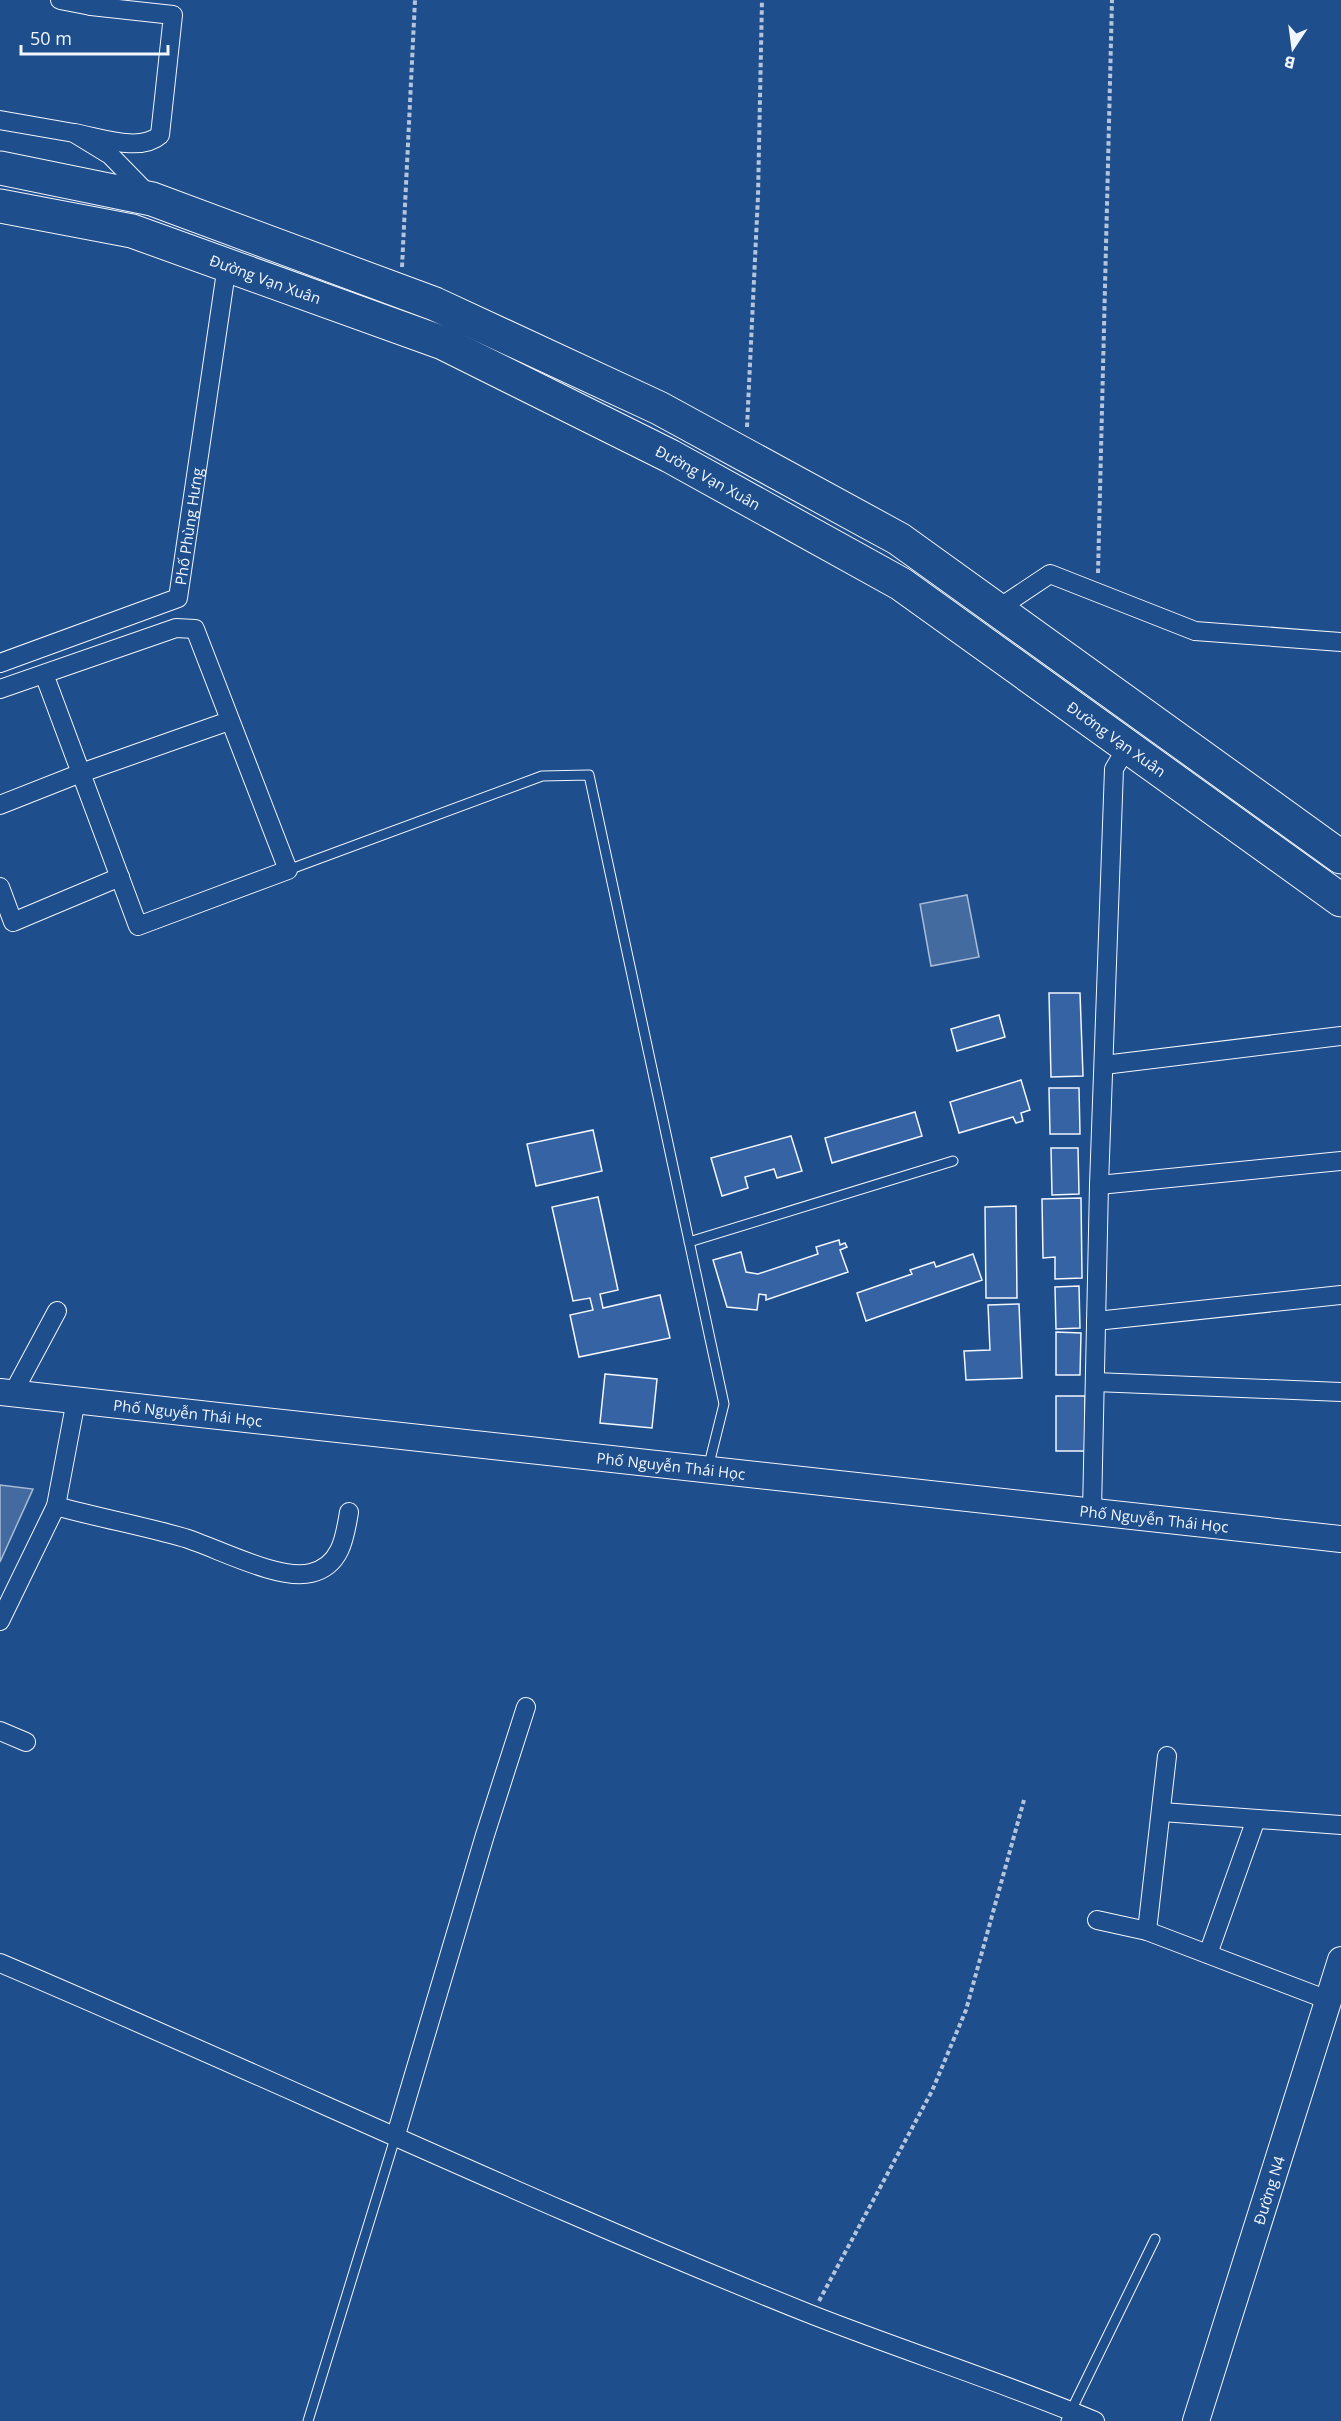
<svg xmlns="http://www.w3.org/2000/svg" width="1341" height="2421" viewBox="0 0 1341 2421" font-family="'Open Sans',sans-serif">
	<rect width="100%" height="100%" fill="#1f4e8c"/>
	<path fill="#446ba0" stroke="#a8bbd7" stroke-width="1.5" d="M 967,895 L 979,957 L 931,966 L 920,904 Z
		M 0,1485 L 33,1489 L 0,1562 Z"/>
	<path fill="#3563a3" stroke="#f2f6ff" stroke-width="1.5" d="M 1049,993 L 1080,993 L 1083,1076 L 1051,1077 Z
		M 999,1015 L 1005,1037 L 957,1051 L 951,1029 Z
		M 1021,1080 L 1030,1110 L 1021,1113 L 1023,1121 L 1016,1123 L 1013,1117 L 959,1133 L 950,1102 Z
		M 1049,1088 L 1079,1088 L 1080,1134 L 1050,1134 Z
		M 915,1112 L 922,1136 L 832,1163 L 825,1138 Z
		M 593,1130 L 602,1171 L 536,1186 L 527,1144 Z
		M 791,1136 L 802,1171 L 777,1178 L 774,1169 L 745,1177 L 748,1188 L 722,1196 L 711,1158 Z
		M 1051,1148 L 1078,1148 L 1079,1194 L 1052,1195 Z
		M 598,1197 L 618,1290 L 600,1294 L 603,1308 L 660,1295 L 670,1338 L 579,1357 L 570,1315 L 593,1310 L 590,1298 L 573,1301 L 552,1207 Z
		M 1081,1198 L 1082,1278 L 1055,1279 L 1055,1257 L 1043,1258 L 1042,1199 Z
		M 1016,1206 L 1017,1298 L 986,1298 L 985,1207 Z
		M 839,1240 L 840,1245 L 845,1243 L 847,1247 L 840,1250 L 848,1272 L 766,1300 L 766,1295 L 759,1294 L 757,1310 L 727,1307 L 713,1260 L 741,1252 L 746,1272 L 758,1274 L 818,1254 L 816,1247 Z
		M 973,1254 L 982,1280 L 866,1321 L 857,1293 L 912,1274 L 910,1270 L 934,1262 L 936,1267 Z
		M 1079,1286 L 1080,1328 L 1056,1329 L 1055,1287 Z
		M 1019,1304 L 1022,1378 L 966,1380 L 964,1351 L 990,1350 L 988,1305 Z
		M 1056,1332 L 1081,1333 L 1080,1375 L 1056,1375 Z
		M 605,1374 L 657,1379 L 652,1428 L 600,1423 Z
		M 1056,1396 L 1085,1396 L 1085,1451 L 1056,1451 Z"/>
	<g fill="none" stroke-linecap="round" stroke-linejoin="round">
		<g stroke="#f2f6ff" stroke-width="11">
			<path id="lane" d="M 288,870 L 542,776 L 589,775 L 724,1404 L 708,1468
				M 689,1242 L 953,1161
				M 308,2421 L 396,2135
				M 1066,2421 L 1155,2239"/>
		</g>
		<g stroke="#f2f6ff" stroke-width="20">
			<g id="street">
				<path d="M 60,0 L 91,6 L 91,0"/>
				<path d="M 0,120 L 74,133 L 110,155 L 149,195"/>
				<path d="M 74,133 C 99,137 140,153 160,135 L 173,15 L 91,6"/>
				<path d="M 999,608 L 1050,574 L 1195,631 L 1341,642"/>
				<path id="s1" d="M 0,663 L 178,598 L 227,265"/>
				<path d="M 0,689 L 176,628 L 195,629 L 288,870 L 138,926 L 44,674"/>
				<path d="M 0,805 L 81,773 L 229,721"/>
				<path d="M 0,887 L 13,922 L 120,877"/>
				<path d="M 1104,1065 L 1341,1036"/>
				<path d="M 1099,1185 L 1341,1161"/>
				<path d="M 1096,1321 L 1341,1295"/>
				<path d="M 1095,1382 L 1341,1392"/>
				<path d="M 13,1393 L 57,1311"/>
				<path d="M 56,1506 C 99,1518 143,1526 185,1538 C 217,1548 279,1581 311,1573 C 341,1566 345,1537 349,1512"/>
				<path d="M 1092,1511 L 1099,1185 L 1114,769 L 1127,747"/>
				<path d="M 0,1621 L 56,1506 L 76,1400"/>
				<path d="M 0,1731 L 26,1742"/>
				<path d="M 1162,1812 L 1341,1825"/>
				<path d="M 1097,1920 L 1147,1931 L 1328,2000"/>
				<path d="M 1147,1931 L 1167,1756"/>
				<path d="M 1208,1954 L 1256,1819"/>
				<path d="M 0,1963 C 271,2078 537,2205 810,2314 C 904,2351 1002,2382 1095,2421"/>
				<path d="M 396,2135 L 485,1835 L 526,1707"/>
			</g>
		</g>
		<g stroke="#f2f6ff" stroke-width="28">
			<g id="secondary">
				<path id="s2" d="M 0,1392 L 1341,1539"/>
				<path id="s3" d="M 1196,2421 L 1341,1960"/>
			</g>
		</g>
		<g stroke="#f2f6ff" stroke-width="35">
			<g id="highway">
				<path d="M 0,168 L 152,199 L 435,304 L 659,408 L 899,539 L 1341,857"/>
				<path id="s4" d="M 0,206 L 132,231 L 443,343 L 670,456 L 901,584 L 1341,900"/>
			</g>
		</g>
		<path stroke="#b3c4dc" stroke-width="4" stroke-dasharray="4.5 3" stroke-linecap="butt" d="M 402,267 L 415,0
			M 747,427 L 758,196 L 762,0
			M 1098,573 L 1112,0
			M 819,2301 L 932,2091 L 966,2010 L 1024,1800"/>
		<use href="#lane" stroke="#1f4e8c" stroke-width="9"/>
		<use href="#street" stroke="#1f4e8c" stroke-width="18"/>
		<use href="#secondary" stroke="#1f4e8c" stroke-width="26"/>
		<use href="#highway" stroke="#1f4e8c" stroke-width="33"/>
	</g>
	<g text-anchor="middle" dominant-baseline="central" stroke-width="4.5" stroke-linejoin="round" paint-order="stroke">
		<g font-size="15" fill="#f2f6ff" stroke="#1f4e8c">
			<text stroke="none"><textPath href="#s4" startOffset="276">Đường Vạn Xuân</textPath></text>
			<text stroke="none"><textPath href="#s4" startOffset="762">Đường Vạn Xuân</textPath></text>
			<text stroke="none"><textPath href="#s1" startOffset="262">Phố Phùng Hưng</textPath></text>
			<text stroke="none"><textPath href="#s4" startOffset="1248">Đường Vạn Xuân</textPath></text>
			<text stroke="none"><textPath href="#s2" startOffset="189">Phố Nguyễn Thái Học</textPath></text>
			<text stroke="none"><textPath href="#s2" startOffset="675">Phố Nguyễn Thái Học</textPath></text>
			<text stroke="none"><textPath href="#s2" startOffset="1161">Phố Nguyễn Thái Học</textPath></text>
			<text stroke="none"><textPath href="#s3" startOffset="242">Đường N4</textPath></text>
		</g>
	</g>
	<g transform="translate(1293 48) rotate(193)" stroke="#1f4e8c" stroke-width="4.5" paint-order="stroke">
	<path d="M0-4.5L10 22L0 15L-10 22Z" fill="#f2f6ff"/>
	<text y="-9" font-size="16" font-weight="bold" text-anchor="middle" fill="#f2f6ff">B</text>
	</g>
	<path d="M21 45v9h147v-9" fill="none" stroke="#f2f6ff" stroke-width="3"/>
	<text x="30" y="45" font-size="18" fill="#f2f6ff" stroke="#1f4e8c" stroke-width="4.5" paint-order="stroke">50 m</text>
</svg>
